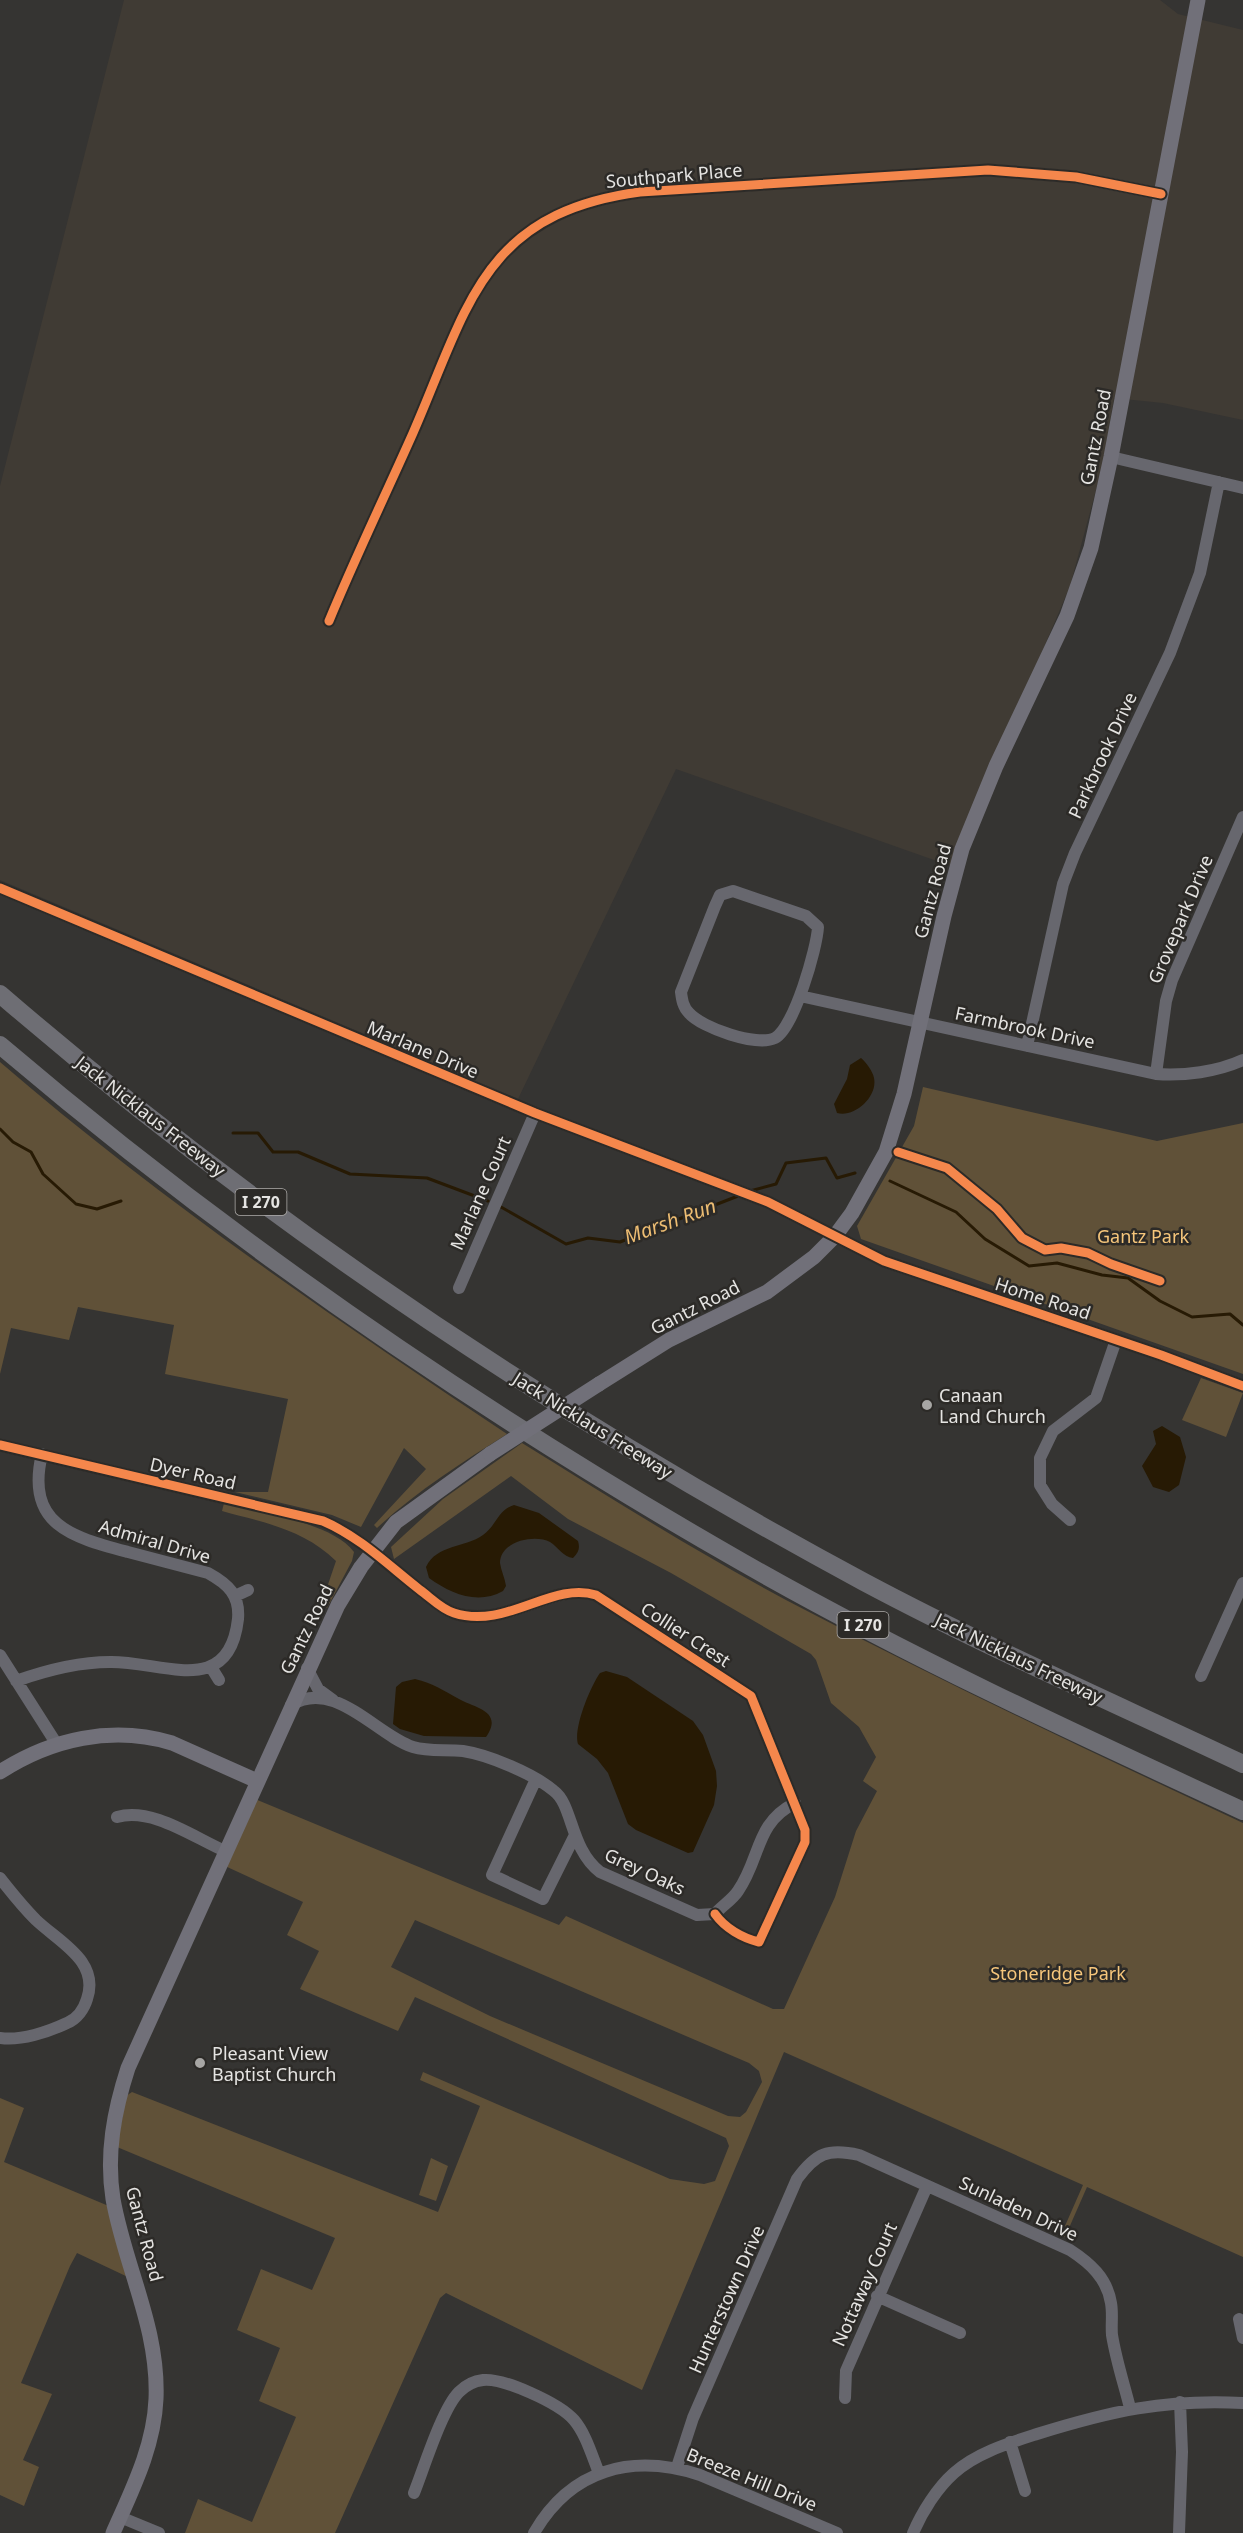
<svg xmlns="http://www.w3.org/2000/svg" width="1243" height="2533" viewBox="0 0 1243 2533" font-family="'Noto Sans',sans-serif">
	<rect width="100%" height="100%" fill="#353432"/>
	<path fill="#403b34" d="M 124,0 L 1160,0 L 1178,14 L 1243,30 L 1243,420 L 1163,403 L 1114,398 L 1103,464 L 1070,586 L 951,866 L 676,769 L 518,1099 L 0,880 L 0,486 Z"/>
	<path fill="#605138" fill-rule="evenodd" d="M 0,1062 C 159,1199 333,1318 507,1434 C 461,1463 417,1491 377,1528 L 374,1525 L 426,1469 L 404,1448 L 361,1527 L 332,1515 L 235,1492 L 268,1492 L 288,1399 L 165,1374 L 174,1325 L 78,1307 L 69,1340 L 11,1328 L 0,1374 Z
		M 923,1087 L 1157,1141 L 1243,1123 L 1243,1374 L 861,1239 L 857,1226 L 914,1126 Z
		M 1201,1378 L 1243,1393 L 1226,1437 L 1182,1420 Z
		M 522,1443 C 617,1502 712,1562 811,1613 C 953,1687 1098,1755 1243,1823 L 1243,2257 L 1087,2187 L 1065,2237 L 1061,2235 L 1083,2185 L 784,2052 L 642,2390 L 446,2293 L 440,2298 L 335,2533 L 185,2533 L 198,2499 L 252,2522 L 296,2417 L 259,2401 L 280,2348 L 237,2330 L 261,2269 L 312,2290 L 335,2238 L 117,2147 L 126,2096 L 132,2092 L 438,2212 L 480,2106 L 420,2080 L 423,2072 L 670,2179 L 704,2184 L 715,2181 L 729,2146 L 726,2138 L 415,1997 L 398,2031 L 300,1989 L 319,1951 L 287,1935 L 303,1902 L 225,1866 L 255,1799 L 559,1925 L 566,1916 L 773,2009 L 784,2009 L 835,1897 L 856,1831 L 877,1791 L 863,1781 L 876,1757 L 859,1727 L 831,1703 L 816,1660 L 811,1654 L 671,1573 L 568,1519 L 511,1476 L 394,1559 L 391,1547 L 443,1499 ZM 415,1920 L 749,2063 L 759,2071 L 762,2082 L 746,2112 L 740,2117 L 728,2116 L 490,2016 L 391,1967 Z
		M 224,1503 C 259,1513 332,1522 354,1552 L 352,1561 L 327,1608 L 321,1605 L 336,1561 C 303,1529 265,1523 222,1511 Z
		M 0,2098 L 24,2108 L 4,2162 L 111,2207 L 130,2278 L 77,2253 L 70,2266 L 21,2383 L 52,2394 L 23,2460 L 39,2467 L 24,2506 L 0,2495 Z
		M 431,2158 L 448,2166 L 436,2201 L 419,2195 Z"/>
	<path fill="#271a04" d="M 861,1058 C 866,1062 873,1072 874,1078 C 878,1097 854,1118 837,1113 L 834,1104 L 847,1079 L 850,1065 Z
		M 1162,1426 L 1180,1437 L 1186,1457 L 1179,1485 L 1169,1492 L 1153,1487 L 1142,1466 L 1156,1444 L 1153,1431 Z
		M 514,1505 L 539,1513 L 578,1541 C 580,1548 579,1552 573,1558 C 563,1557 558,1547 550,1542 C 535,1534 500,1541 500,1563 C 501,1571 505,1578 506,1586 L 503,1591 C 478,1605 451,1594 429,1578 L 426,1567 C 437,1544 465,1548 483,1535 C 496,1526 498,1510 514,1505 Z
		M 606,1671 L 627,1677 L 693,1721 L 703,1735 L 716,1771 L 717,1786 L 714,1805 L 693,1852 L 688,1853 L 636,1830 L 628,1824 L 608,1773 L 597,1759 L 578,1744 C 573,1729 590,1687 600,1673 Z
		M 415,1679 C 433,1683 444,1691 459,1699 C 475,1708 504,1711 486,1737 L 424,1736 L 400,1729 L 393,1724 L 396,1687 L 402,1682 Z"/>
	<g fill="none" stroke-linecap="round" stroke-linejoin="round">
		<path stroke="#271a04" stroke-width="3" d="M 0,1129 L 13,1142 L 31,1152 L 43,1174 L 76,1204 L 97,1209 L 121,1201
			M 233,1133 L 258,1133 L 273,1152 L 298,1152 L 350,1174 L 427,1178 L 488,1201
			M 890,1181 L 956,1212 L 985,1239 L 1029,1266 L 1057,1263 L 1102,1275 L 1128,1278 L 1160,1301 L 1192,1317 L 1230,1314 L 1243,1325
			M 750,1191 L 776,1184 L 786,1163 L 826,1158 L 837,1178 L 855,1173
			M 501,1207 L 566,1244 L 588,1238 L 620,1242 L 738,1196"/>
		<path stroke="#67676e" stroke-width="12" d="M 1111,457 L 1243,488
			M 329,621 C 355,558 385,496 413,433 C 468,307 482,213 640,192 L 988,170 L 1076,177 L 1161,194
			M 0,888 L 535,1113 L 768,1202 L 884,1261 L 1161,1355 L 1243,1386
			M 733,891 L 806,916 L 818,927 C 817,948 794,1028 775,1038 C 757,1047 702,1028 689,1013 C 683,1007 682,1000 681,992 L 715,906 L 720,895 Z
			M 800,996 L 1156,1074 C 1184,1076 1217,1072 1243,1060
			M 1027,1046 L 1063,884 L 1075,853 L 1170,653 L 1200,573 L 1219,482
			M 1156,1074 L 1166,1001 L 1172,980 L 1243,817
			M 459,1288 L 535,1113
			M 0,1445 L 323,1521 C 360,1537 388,1565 420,1590 C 430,1597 441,1609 454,1613 C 506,1630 552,1581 596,1595 L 751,1696 L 805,1830 L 805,1842 L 759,1942 C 742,1938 725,1928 715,1914
			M 1070,1520 L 1052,1504 L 1040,1485 L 1040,1458 L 1053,1431 L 1096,1398 L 1116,1340
			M 235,1596 L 248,1590
			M 0,1655 L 56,1743
			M 211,1667 L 219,1680
			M 307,1668 L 318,1689 L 333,1700
			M 1201,1676 L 1243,1583
			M 16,1681 C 47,1670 77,1662 110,1662 C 162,1661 229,1699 238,1619 C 240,1595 228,1584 208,1573 C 181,1566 154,1559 128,1552 C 72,1537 25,1525 42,1454
			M 291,1705 C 335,1678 376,1735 413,1747 C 429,1752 446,1749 463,1751 C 489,1755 534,1774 554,1791 C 573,1805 570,1849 600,1872 L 697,1915 L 715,1914
			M 536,1779 L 492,1875 L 543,1899 L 574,1837
			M 117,1817 C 152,1807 193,1837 225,1851
			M 0,1878 C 11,1892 23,1907 36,1920 C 59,1942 100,1961 87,1999 C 84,2009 77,2019 67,2023 C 48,2032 21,2041 0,2038
			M 715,1914 C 722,1906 733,1899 738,1891 C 761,1858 755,1823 795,1803
			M 877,2296 L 960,2333
			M 1239,2319 L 1243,2338
			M 845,2398 L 846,2371 L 927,2186
			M 1010,2442 L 1025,2491
			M 677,2467 L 693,2418 L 797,2179 C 816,2153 828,2148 859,2155 L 1070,2250 C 1090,2263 1107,2278 1111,2303 C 1113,2314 1111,2325 1112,2335 C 1116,2360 1124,2384 1130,2408
			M 414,2493 C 424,2468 442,2409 459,2392 C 465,2386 474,2381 483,2380 C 504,2378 559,2403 574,2420 C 586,2434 592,2456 599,2473
			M 120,2517 L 159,2533
			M 534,2533 C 571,2469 632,2453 700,2475 L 837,2533
			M 913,2533 C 922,2512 937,2488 954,2473 C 976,2453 1009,2443 1037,2434 C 1111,2411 1164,2399 1243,2403
			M 1179,2533 L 1182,2452 L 1180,2402"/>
		<path stroke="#717079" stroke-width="15" d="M 599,1384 L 669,1340 L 767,1292 L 814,1257 L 835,1236 L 852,1213 L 886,1152 L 904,1094 L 944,916 L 962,849 L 996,766 L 1067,616 L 1091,548 L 1111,457 L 1198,0
			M 0,1772 C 51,1739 112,1725 172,1743 L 257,1781
			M 113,2533 C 132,2490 154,2447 156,2399 C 159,2328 125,2267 113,2199 C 106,2154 114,2111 128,2068 L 338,1605 L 361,1567 L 396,1522 L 490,1454"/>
		<path stroke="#6e6e74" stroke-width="18" d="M 0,994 C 264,1222 557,1417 864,1582 C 988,1648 1116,1704 1243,1764
			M 0,1045 C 230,1241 479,1412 742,1562 C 903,1654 1074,1733 1243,1811"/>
		<path stroke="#717079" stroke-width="15" d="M 490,1454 L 599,1384"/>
		<g stroke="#2c2a27" stroke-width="13">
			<path id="cycleway" d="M 329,621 C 355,558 385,496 413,433 C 468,307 482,213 640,192 L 988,170 L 1076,177 L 1161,194
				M 0,888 L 535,1113 L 768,1202 L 884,1261 L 1161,1355 L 1243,1386
				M 898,1152 L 947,1168 L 997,1209 L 1022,1238 L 1045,1250 L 1061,1248 L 1088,1253 L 1111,1264 L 1160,1281
				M 0,1445 L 323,1521 C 360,1537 388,1565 420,1590 C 430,1597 441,1609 454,1613 C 506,1630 552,1581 596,1595 L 751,1696 L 805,1830 L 805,1842 L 759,1942 C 742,1938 725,1928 715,1914"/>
		</g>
		<use href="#cycleway" stroke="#f5874c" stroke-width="9"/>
	</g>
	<g fill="#a7a6a4" stroke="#2c2a27" stroke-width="2">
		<circle cx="927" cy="1405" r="6"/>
		<circle cx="200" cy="2063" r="6"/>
	</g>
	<g text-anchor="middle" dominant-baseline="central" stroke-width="5" stroke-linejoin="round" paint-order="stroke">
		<g fill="#2c2a27" stroke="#aeacaa" stroke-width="1.5">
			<rect x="235.5" y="1189" width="51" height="26" rx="4.5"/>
			<rect x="837.5" y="1612" width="51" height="26" rx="4.5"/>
		</g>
		<g font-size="16" font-weight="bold" fill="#e5e4e2">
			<text x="261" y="1202">I 270</text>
			<text x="863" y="1625">I 270</text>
		</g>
		<g font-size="18" fill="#e5e4e2" stroke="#2c2a27">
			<text transform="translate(674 175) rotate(-5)">Southpark Place</text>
			<text transform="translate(1095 437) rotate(-79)">Gantz Road</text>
			<text transform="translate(1102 755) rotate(-65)">Parkbrook Drive</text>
			<text transform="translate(932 891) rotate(-75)">Gantz Road</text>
			<text transform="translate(1180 919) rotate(-67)">Grovepark Drive</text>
			<text transform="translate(1025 1027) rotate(12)">Farmbrook Drive</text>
			<text transform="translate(423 1049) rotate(23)">Marlane Drive</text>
			<text transform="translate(151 1116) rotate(38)">Jack Nicklaus Freeway</text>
			<text transform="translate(480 1193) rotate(-66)">Marlane Court</text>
			<text transform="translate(1043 1298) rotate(18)">Home Road</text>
			<text transform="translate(695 1307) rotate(-27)">Gantz Road</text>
			<text transform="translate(593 1425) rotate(32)">Jack Nicklaus Freeway</text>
			<text transform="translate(193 1473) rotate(13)">Dyer Road</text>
			<text transform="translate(155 1541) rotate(16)">Admiral Drive</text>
			<text transform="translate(306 1629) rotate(-64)">Gantz Road</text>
			<text transform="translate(686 1634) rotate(33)">Collier Crest</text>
			<text transform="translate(1019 1658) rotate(26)">Jack Nicklaus Freeway</text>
			<text transform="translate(645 1871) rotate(25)">Grey Oaks</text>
			<text transform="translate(1019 2208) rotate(25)">Sunladen Drive</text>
			<text transform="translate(145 2234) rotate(75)">Gantz Road</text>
			<text transform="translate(864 2284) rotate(-66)">Nottaway Court</text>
			<text transform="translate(726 2299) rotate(-66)">Hunterstown Drive</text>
			<text transform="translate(752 2479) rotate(22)">Breeze Hill Drive</text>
		</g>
		<g font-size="18" fill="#f6c67b" stroke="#2c2a27">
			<text x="1143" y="1236">Gantz Park</text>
			<text x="1058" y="1973">Stoneridge Park</text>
		</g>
		<g font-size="18" fill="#e5e4e2" stroke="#2c2a27" text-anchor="start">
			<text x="939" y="1395">Canaan<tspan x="939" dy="21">Land Church</tspan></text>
			<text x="212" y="2053">Pleasant View<tspan x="212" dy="21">Baptist Church</tspan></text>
		</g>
		<g font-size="20" font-style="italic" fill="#ecbc72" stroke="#2c2a27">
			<text transform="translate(670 1221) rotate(-20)">Marsh Run</text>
		</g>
	</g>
</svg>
